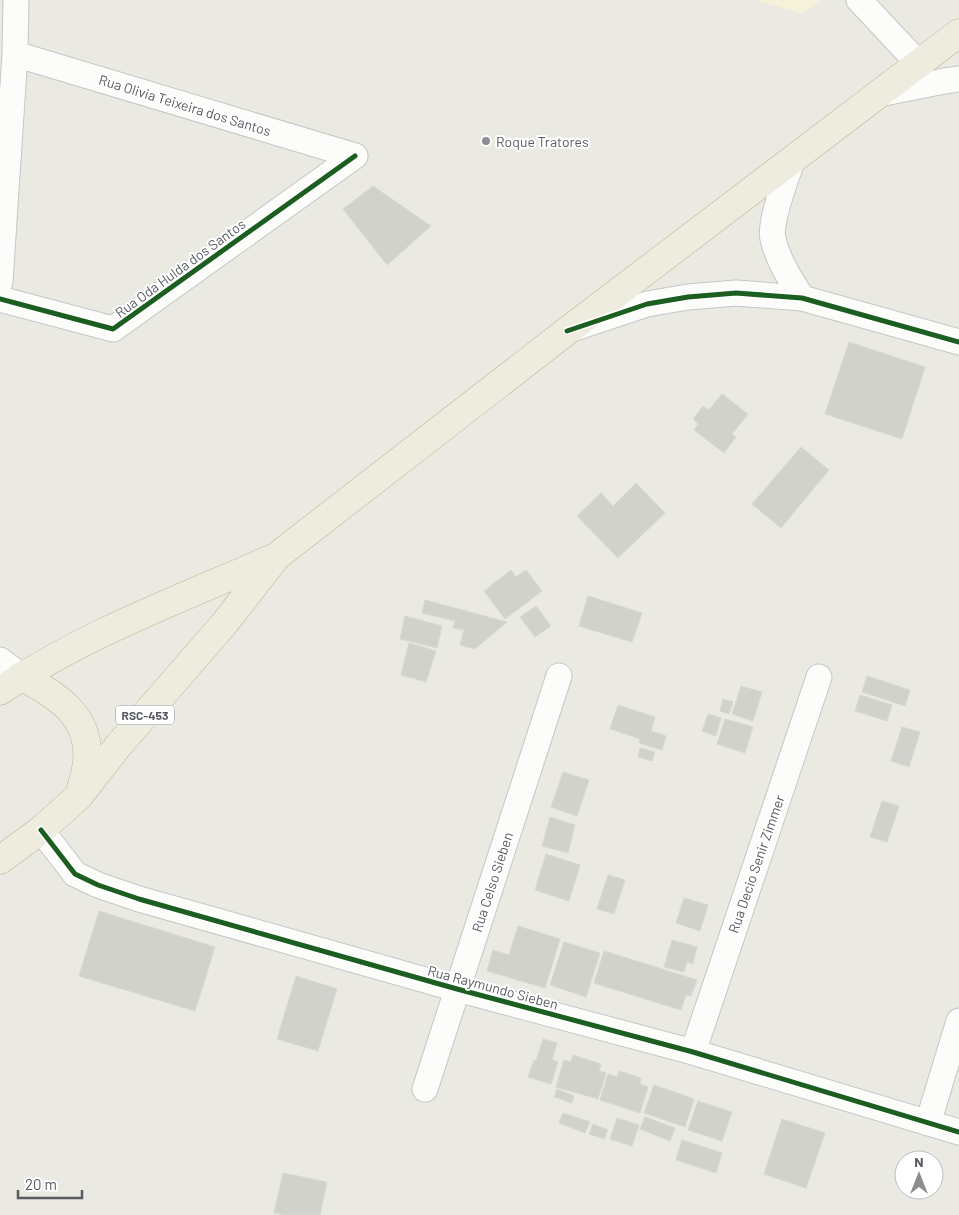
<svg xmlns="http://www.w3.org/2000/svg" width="959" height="1215" viewBox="0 0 959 1215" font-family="Barlow,sans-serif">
	<rect width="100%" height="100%" fill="#eae9e2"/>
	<path fill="#f6f1d9" d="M 755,0 L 821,0 L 803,14 Z"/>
	<path fill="#d2d2cd" stroke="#d9d7d2" d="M 373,186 L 431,226 L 387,265 L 343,209 Z
		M 849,342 L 925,367 L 902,439 L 825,414 Z
		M 722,394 L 748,414 L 732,434 L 736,437 L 724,453 L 694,430 L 698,424 L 693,419 L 703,406 L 709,410 Z
		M 801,447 L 829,470 L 781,528 L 752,504 Z
		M 636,483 L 665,513 L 618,558 L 577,516 L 601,493 L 613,506 Z
		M 511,570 L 516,577 L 526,570 L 542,591 L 505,619 L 484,591 Z
		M 588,596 L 642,613 L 632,642 L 579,626 Z
		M 425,600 L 507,622 L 475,649 L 460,645 L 464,630 L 453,628 L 455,621 L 422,613 Z
		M 536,606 L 551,626 L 535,637 L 520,617 Z
		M 405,616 L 442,626 L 437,648 L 400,639 Z
		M 409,643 L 436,651 L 426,682 L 401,675 Z
		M 867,676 L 910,690 L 905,706 L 862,692 Z
		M 741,686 L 762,692 L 753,721 L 732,714 Z
		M 860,695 L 892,705 L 887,721 L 855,711 Z
		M 723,699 L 733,702 L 729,714 L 720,711 Z
		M 618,705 L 655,717 L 651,731 L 666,736 L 662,750 L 639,743 L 640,739 L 610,729 Z
		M 708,714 L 721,718 L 716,736 L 702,731 Z
		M 725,719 L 753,727 L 745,753 L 717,744 Z
		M 902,727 L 920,732 L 909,767 L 891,761 Z
		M 640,748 L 655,752 L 652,761 L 638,757 Z
		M 563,772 L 589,780 L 577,816 L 551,807 Z
		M 882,801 L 899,806 L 887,842 L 870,837 Z
		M 550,817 L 575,825 L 568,853 L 542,846 Z
		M 546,854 L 580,865 L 569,901 L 535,890 Z
		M 608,875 L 625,880 L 614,914 L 597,909 Z
		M 684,898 L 708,905 L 700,931 L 676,923 Z
		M 99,911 L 215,947 L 195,1011 L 79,976 Z
		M 518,926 L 560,939 L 545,988 L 487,971 L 493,950 L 509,955 Z
		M 672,940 L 697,947 L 693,964 L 687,962 L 684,972 L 664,967 Z
		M 564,942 L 600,953 L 586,997 L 550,985 Z
		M 604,951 L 697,980 L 691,996 L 686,995 L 681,1010 L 594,983 Z
		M 296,976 L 337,989 L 318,1051 L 277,1039 Z
		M 543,1039 L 557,1043 L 552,1060 L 558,1062 L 551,1084 L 528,1077 L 534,1060 L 536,1061 Z
		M 573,1055 L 601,1064 L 599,1071 L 606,1073 L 598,1099 L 556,1087 L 564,1060 L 571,1062 Z
		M 619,1071 L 641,1078 L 640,1084 L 648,1087 L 640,1113 L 600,1100 L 608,1074 L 617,1077 Z
		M 654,1085 L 694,1099 L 685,1127 L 644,1113 Z
		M 557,1089 L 574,1096 L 572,1103 L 554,1097 Z
		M 698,1101 L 732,1112 L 722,1141 L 688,1130 Z
		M 563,1113 L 590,1122 L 585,1133 L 559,1123 Z
		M 645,1117 L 675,1128 L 670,1141 L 640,1129 Z
		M 617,1118 L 639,1125 L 632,1146 L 610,1139 Z
		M 782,1119 L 825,1133 L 806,1188 L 764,1174 Z
		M 593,1124 L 608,1130 L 604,1139 L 589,1134 Z
		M 682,1140 L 722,1153 L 716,1173 L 676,1160 Z
		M 283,1173 L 327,1182 L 320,1215 L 285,1215 L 274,1213 Z"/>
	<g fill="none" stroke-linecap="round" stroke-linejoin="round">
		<g stroke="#c6c7c5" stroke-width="27">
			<path id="minor" d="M 859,0 L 919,64
				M 15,54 L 355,156
				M 879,94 L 944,81 L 959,79
				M 792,161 C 786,180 769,221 773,239 C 778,261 791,280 802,298
				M 0,282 L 15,54 L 16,0
				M 0,299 L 113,329 L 355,156
				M 575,328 L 647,304 L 688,297 L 736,293 L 802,298 L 959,342
				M 0,660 L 21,676
				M 41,830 L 75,874 L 98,885 L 139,899 L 457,989 L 693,1052 L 959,1132
				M 693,1052 L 819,677
				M 425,1089 L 559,676
				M 928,1123 L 959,1021"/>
		</g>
		<g stroke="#c1b590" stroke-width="29">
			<path id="highway" d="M 21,676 C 57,696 91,715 87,762 C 86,772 83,782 80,792
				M 0,691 C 84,634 181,599 273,558
				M 0,860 L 41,830 L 79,796 L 118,746 L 224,624 L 277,556 L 567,331 L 959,33"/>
		</g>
		<use href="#minor" stroke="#fcfcfb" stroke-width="25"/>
		<use href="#highway" stroke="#eeecdf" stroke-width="28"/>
		<g stroke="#fff" stroke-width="8">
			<path id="cycleway" d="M 0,299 L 113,329 L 355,156
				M 567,331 L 647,304 L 688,297 L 736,293 L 802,298 L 959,342
				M 41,830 L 75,874 L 98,885 L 139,899 L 457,989 L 693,1052 L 959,1132"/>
		</g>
		<use href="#cycleway" stroke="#1b5e20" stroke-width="5"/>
	</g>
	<circle fill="#8b8d8f" stroke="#fff" stroke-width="2" cx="486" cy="141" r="5"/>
	<g text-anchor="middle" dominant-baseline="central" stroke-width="4" stroke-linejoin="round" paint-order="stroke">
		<rect fill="#fff" stroke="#8a8d91" stroke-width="1" x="116" y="705.5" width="58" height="19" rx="4"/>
		<g font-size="12" font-weight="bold" fill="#585c62">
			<text x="145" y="715">RSC-453</text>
		</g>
		<g font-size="14" fill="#585c62" stroke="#fff">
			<text transform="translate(185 105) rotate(17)">Rua Olivia Teixeira dos Santos</text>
			<text transform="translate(180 268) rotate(-36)">Rua Oda Hulda dos Santos</text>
			<text transform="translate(756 864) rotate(-71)">Rua Decio Senir Zimmer</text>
			<text transform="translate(492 882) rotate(-72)">Rua Celso Sieben</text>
			<text transform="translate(493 987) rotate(15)">Rua Raymundo Sieben</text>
		</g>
		<g font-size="14" fill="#585c62" stroke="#fff" text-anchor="start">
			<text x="496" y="141">Roque Tratores</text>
		</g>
	</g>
	<g transform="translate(919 1175)"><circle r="24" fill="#ffffff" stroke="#bcbec0"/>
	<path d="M0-4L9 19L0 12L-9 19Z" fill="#8b8d8f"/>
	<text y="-8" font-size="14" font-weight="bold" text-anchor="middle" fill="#585c62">N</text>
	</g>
	<path d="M18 1190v8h64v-8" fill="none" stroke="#585c62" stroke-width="2.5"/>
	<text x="25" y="1190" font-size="15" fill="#585c62" stroke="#ffffff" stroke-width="4" paint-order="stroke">20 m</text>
</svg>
